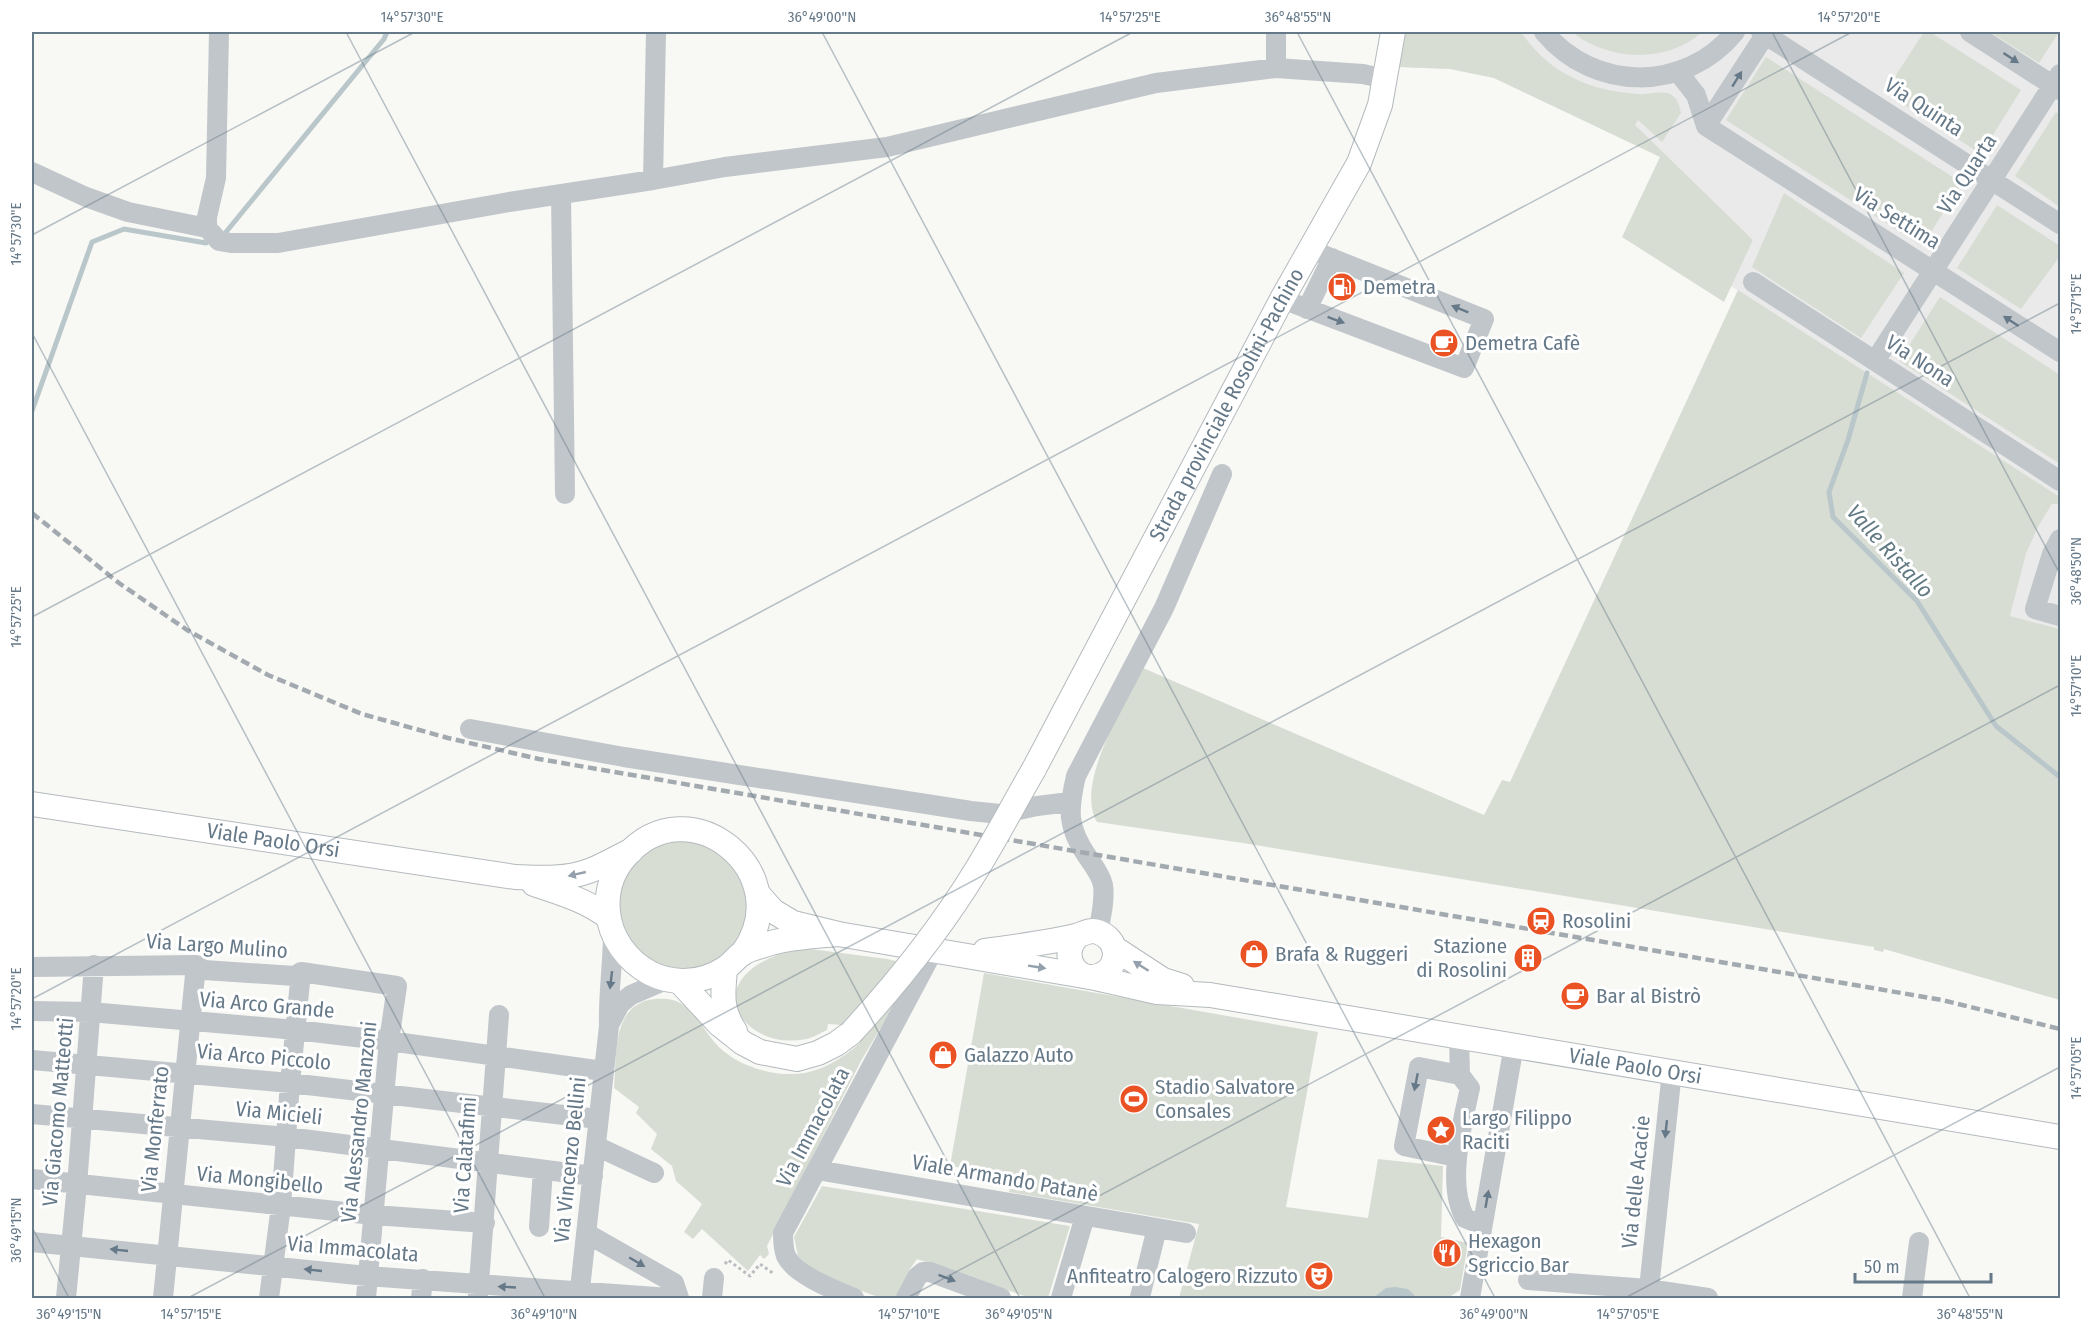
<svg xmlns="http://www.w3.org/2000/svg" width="2092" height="1330" viewBox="0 0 2092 1330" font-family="'Fira Sans Condensed',sans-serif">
	<rect width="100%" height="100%" fill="#f8f8f5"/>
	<path fill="#e9eae9" d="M 1404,32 L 2060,32 L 2060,629 L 2010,616 L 2026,554 L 2038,527 L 2052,504 L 2059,504 L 2060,497 L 1731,286 L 1753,240 L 1661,157 L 1494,78 L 1450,69 L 1399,67 Z"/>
	<path fill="#d8ddd4" d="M 1404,32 L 1521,32 C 1549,73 1589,91 1638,94 C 1647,95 1661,90 1670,94 C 1678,98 1679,105 1681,113 L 1662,142 L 1638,120 L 1635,125 L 1753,240 L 1724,302 L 1622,237 L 1660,157 L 1494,78 L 1450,69 L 1399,67 Z
		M 1572,32 L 1702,32 C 1667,64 1608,61 1572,32 Z
		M 1924,32 L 1930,32 L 2021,90 L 1981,154 L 1885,92 Z
		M 1990,32 L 2059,32 L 2039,63 Z
		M 1766,57 L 1962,183 L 1922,246 L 1726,120 Z
		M 2056,112 L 2060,115 L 2060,207 L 2015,176 Z
		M 1784,193 L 1904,273 L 1861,338 L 1752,267 Z
		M 1997,205 L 2060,246 L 2060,256 L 2021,309 L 1957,268 Z
		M 1738,290 L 2060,497 L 2059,504 L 2052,504 L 2038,527 L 2026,554 L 2010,616 L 2060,629 L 2060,1000 L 1884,949 L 1883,952 L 1874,950 L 1874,947 L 1243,843 L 1097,822 C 1074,784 1125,704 1143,668 L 1484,815 L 1502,780 L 1510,782 Z
		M 1940,297 L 2060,375 L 2060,464 L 1899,361 Z
		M 684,839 L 705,843 L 738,870 L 747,890 L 748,912 L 742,933 L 730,951 L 712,964 L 691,971 L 670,970 L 649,962 L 621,930 L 618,887 L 643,851 Z
		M 811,949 L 887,959 L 917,966 L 861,1061 L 767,1246 L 769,1254 L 764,1259 L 760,1255 L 748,1271 L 702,1229 L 693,1239 L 684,1232 L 702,1204 L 676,1181 L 672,1166 L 651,1149 L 657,1134 L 636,1113 L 639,1107 L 614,1088 C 617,1056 611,1003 655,999 C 665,998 676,999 685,1006 C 697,1014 708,1037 720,1048 C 741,1068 781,1079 809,1072 C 829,1067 845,1056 860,1043 L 842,1025 L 828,1024 L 827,1030 C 820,1033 813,1038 806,1039 C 748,1051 703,991 766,960 C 780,952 795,951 811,949 Z
		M 984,973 L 1318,1032 L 1286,1207 L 1368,1218 L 1378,1159 L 1443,1166 L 1441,1237 L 1468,1243 L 1460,1290 L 1448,1298 L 1179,1298 L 1199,1224 L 1009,1192 L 1012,1177 L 950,1166 Z
		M 822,1186 L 1070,1226 L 1048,1298 L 1030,1298 L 917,1259 L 910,1269 L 896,1298 L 881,1298 L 831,1280 L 805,1263 L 798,1256 L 794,1237 Z"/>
	<path fill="#b9c6ca" d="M 1395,1287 L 1408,1289 L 1417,1298 L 1373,1298 L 1386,1288 Z"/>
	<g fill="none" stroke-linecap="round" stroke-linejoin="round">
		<path stroke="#b9c6ca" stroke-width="5" d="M 226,232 L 384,39 L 387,32
			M 1867,373 L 1848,440 L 1829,492 L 1833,517 L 1917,601 L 1996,726 L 2060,777
			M 32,411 L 92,242 L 124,229 L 206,243"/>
		<g stroke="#b4babe" stroke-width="26">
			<g id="major">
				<path id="s1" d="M 1034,769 L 1282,299 L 1359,163 L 1380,105 L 1393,32"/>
				<path id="s2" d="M 32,804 L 515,877 C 540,878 564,880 589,871 C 603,866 617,857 631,851"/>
				<path d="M 534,884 C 560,893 586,900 608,917"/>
				<path d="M 758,894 L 773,911 L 793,923 L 838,934 L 1084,976"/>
				<path d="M 1114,948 L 1163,980 L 1182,986"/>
				<path d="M 985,951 C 1015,947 1046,943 1076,936 C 1083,934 1090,929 1098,932 C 1107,935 1114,943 1115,952 C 1115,960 1112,968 1106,972 C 1081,990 1055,956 1079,935"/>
				<path d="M 742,954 C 801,874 689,782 625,857 C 612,872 606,892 608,912 C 610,937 627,961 650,973 C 673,985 702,983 724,969 C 731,965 735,959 741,954 C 748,949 762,946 771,943 C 792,937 816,936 838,934"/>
				<path d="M 725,969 C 723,994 720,1009 735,1031"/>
				<path id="s3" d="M 1091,977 L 1157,992 L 1210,995 L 2060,1137"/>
				<path d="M 679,981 L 719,1024 L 743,1043 L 760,1052 L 797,1059 L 818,1053 L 836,1044 L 851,1033"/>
			</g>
		</g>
		<path stroke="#b9bdc0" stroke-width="3" stroke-dasharray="3 3" stroke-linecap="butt" d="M 725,1264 L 728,1260 L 750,1276 L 760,1264 L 774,1274
			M 1494,1268 L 1515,1270"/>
		<path stroke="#c1c6ca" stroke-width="20" d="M 219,32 L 216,178 L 207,217 L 207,228 L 219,241 L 231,243 L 278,243 L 509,202 L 653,180 L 725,167 L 887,147 L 1156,83 L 1276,68 L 1363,74 L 1385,79
			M 1276,32 L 1276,68
			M 1544,32 C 1594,92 1685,93 1735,32
			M 1761,32 L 2060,224
			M 1970,32 L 2060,90
			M 1678,72 L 1696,95 L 1706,126
			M 1706,126 L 2060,352
			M 1706,126 L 1767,32
			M 32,172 L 86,197 L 128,212 L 207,228
			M 653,180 L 656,32
			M 561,194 L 565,494
			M 1753,282 L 2060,481
			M 1282,299 L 1464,368 L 1484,319 L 1311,250
			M 1307,309 L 1332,258
			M 1875,361 L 2060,74
			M 2060,539 L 2052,554 L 2035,609 L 2060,616
			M 470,729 L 624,757 L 971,811 L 1000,814 L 1037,806 L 1070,802
			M 1098,932 C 1101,917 1105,901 1103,885 C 1101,875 1093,865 1087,856 C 1067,827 1068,810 1076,776 L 1164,608 L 1222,474
			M 32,967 L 196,965 L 204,970 L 295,976 L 301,972 L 397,986 L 389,1041 L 366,1298
			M 32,1011 L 90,1012 L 296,1030 L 389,1041 L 603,1071
			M 610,1023 L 620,1004 L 631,995 L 668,979
			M 1459,1038 L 1460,1075
			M 32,1060 L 290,1083 L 598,1119
			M 32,1114 L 287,1137 L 593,1176
			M 596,1146 L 654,1173
			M 1456,1157 L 1404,1146 L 1419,1067 L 1460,1075 L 1470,1088 C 1462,1125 1446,1184 1465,1218 L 1482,1225
			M 817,1170 L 1186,1233
			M 32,1179 L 374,1215 L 485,1223
			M 539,1227 L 543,1170
			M 586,1233 L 674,1283 L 679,1298
			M 32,1242 L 367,1276 L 670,1298
			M 1528,1280 L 1648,1289 L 1708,1298
			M 478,1296 L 499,1015
			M 1140,1297 L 1157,1228
			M 66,1298 L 77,1185 L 94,965
			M 163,1298 L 196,965
			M 269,1298 L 281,1206 L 290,1083 L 301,972
			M 421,1298 L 423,1279
			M 579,1298 L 609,1026 C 608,995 613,964 613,933
			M 712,1298 L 714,1278
			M 854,1298 C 835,1290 795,1275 786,1256 C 783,1248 783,1241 783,1233 L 933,951
			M 906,1298 L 917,1277 L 923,1272 L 930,1272 L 1001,1298
			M 1061,1298 L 1085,1216
			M 1470,1298 L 1514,1045
			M 1648,1298 L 1672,1071
			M 1912,1298 L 1919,1242"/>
		<use href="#major" stroke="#fff" stroke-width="24"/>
		<path stroke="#a2aab0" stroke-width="4.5" stroke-dasharray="9 4.5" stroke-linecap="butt" d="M 32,513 L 119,583 L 187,630 L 268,675 L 362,714 L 448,738 L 539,759 L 1942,1000 L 2060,1029"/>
		<g stroke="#b4babe" stroke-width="26" stroke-linecap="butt">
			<path id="major-bridge" d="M 851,1033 C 897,983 941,928 977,869 C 997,836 1015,802 1034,769"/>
		</g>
		<use href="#major-bridge" stroke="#fff" stroke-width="24"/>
	</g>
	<defs><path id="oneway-solid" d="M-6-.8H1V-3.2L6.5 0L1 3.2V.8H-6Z" transform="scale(1.5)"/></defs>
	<g fill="#667988">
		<use href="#oneway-solid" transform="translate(2011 58) rotate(33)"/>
		<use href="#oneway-solid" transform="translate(1737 79) rotate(-58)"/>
		<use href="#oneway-solid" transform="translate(1460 309) rotate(-158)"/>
		<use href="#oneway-solid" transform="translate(1336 320) rotate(20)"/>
		<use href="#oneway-solid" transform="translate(2011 321) rotate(-147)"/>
		<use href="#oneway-solid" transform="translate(611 980) rotate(97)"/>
		<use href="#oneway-solid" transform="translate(1416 1082) rotate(101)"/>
		<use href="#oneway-solid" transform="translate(1666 1129) rotate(96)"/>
		<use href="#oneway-solid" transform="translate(1487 1199) rotate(-80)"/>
		<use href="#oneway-solid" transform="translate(119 1250) rotate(-174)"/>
		<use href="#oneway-solid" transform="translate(637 1262) rotate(30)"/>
		<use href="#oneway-solid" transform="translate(313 1270) rotate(-174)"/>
		<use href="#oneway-solid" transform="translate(947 1278) rotate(21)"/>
		<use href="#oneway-solid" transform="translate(507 1287) rotate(-177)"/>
	</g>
	<g fill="#94a1ac">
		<use href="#oneway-solid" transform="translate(577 874) rotate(167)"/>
		<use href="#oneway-solid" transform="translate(1141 966) rotate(-148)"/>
		<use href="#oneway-solid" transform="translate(1037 967) rotate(9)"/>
	</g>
	<path fill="none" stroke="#667988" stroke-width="1.5" stroke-opacity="0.45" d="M 346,32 L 1020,1298M 822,32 L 1495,1298M 1297,32 L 1970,1298M 1772,32 L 2060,574M 32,235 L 415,32M 32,333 L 545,1298M 32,617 L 1133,32M 32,999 L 1852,32M 32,1227 L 69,1298M 188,1298 L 2060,303M 907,1298 L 2060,685M 1625,1298 L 2060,1067"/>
	<defs>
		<g id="fuel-disc" transform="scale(1.5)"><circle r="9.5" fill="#ea5224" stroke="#fff"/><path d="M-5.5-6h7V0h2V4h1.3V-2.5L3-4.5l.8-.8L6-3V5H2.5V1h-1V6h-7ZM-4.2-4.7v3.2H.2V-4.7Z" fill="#fff"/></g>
		<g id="cafe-disc" transform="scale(1.5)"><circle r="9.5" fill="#ea5224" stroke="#fff"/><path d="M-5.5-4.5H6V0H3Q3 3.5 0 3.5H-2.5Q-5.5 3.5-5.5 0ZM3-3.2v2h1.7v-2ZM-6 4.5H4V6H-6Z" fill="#fff"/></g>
		<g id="station-disc" transform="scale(1.5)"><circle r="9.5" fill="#ea5224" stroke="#fff"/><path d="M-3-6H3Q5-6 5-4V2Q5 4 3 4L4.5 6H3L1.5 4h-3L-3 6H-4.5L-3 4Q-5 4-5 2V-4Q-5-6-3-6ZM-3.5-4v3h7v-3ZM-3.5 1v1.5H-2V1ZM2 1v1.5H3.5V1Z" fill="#fff"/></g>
		<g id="shop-disc" transform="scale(1.5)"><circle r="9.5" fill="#ea5224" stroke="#fff"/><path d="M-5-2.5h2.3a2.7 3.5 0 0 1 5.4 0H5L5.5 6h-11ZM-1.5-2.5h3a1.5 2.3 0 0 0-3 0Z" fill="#fff"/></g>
		<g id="building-disc" transform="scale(1.5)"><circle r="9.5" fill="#ea5224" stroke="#fff"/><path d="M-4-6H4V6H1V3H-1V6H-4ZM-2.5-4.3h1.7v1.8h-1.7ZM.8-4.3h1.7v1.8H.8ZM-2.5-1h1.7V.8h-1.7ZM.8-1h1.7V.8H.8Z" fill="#fff"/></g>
		<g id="stadium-disc" transform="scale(1.5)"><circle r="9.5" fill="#ea5224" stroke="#fff"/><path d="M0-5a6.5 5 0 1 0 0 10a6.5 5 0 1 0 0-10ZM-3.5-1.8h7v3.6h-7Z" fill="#fff"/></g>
		<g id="sight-disc" transform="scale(1.5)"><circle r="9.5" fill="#ea5224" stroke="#fff"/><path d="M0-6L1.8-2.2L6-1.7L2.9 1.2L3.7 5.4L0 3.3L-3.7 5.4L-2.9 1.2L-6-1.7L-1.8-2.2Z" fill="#fff"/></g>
		<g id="restaurant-disc" transform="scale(1.5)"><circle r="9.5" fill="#ea5224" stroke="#fff"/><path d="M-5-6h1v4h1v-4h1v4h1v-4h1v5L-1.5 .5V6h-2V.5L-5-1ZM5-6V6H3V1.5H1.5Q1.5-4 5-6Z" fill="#fff"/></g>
		<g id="theatre-disc" transform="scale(1.5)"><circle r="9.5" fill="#ea5224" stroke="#fff"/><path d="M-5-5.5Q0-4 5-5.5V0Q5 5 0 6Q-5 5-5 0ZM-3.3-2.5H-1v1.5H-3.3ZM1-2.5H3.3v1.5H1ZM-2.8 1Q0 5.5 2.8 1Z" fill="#fff"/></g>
	</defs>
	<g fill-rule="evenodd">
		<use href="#fuel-disc" x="1342" y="287"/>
		<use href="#cafe-disc" x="1444" y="343"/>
		<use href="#station-disc" x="1541" y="921"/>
		<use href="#shop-disc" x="1254" y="954"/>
		<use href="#building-disc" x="1528" y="958"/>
		<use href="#cafe-disc" x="1575" y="996"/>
		<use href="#shop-disc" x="943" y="1055"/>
		<use href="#stadium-disc" x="1134" y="1099"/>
		<use href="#sight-disc" x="1441" y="1130"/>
		<use href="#restaurant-disc" x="1447" y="1253"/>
		<use href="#theatre-disc" x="1319" y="1276"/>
	</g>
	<g text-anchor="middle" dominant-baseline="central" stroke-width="6" stroke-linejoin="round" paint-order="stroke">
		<g font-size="21" fill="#667988" stroke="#fff">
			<text transform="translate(1924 107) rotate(33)">Via Quinta</text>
			<text transform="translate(1967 174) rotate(-57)">Via Quarta</text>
			<text transform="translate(1897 218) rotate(32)">Via Settima</text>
			<text transform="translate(1920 361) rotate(33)">Via Nona</text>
			<text stroke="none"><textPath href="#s1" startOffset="412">Strada provinciale Rosolini-Pachino</textPath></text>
			<text stroke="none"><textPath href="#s2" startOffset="244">Viale Paolo Orsi</textPath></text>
			<text transform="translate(217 946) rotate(4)">Via Largo Mulino</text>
			<text transform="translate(267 1005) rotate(5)">Via Arco Grande</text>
			<text transform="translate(264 1057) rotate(5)">Via Arco Piccolo</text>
			<text stroke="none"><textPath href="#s3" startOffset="552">Viale Paolo Orsi</textPath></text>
			<text transform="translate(58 1112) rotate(-85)">Via Giacomo Matteotti</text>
			<text transform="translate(279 1113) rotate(6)">Via Micieli</text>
			<text transform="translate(359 1122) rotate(-84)">Via Alessandro Manzoni</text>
			<text transform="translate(813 1127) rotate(-62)">Via Immacolata</text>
			<text transform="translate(155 1129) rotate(-84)">Via Monferrato</text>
			<text transform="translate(465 1155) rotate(-86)">Via Calatafimi</text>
			<text transform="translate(570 1160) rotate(-84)">Via Vincenzo Bellini</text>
			<text transform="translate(1005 1178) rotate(10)">Viale Armando Patanè</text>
			<text transform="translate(260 1180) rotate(6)">Via Mongibello</text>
			<text transform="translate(1636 1182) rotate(-84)">Via delle Acacie</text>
			<text transform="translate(353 1249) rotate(5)">Via Immacolata</text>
		</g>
		<g font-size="21" fill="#667988" stroke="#fff" text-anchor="start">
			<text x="1363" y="287">Demetra</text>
			<text x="1465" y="343">Demetra Cafè</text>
			<text x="1562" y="921">Rosolini</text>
			<text x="1507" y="946" text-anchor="end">Stazione<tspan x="1507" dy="24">di Rosolini</tspan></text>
			<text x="1275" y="954">Brafa &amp; Ruggeri</text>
			<text x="1596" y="996">Bar al Bistrò</text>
			<text x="964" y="1055">Galazzo Auto</text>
			<text x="1155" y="1087">Stadio Salvatore<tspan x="1155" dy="24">Consales</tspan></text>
			<text x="1462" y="1118">Largo Filippo<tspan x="1462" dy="24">Raciti</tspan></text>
			<text x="1468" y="1241">Hexagon<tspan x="1468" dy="24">Sgriccio Bar</tspan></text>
			<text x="1298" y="1276" text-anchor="end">Anfiteatro Calogero Rizzuto</text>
		</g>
		<g font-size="22" font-style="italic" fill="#627a83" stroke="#fff">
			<text transform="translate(1890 551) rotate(48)">Valle Ristallo</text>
		</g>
	</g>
	<rect width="2092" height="1330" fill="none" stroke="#ffffff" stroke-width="66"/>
	<path d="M1855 1273v9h136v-9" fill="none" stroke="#667988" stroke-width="3"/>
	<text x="1864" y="1273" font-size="18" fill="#667988" stroke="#ffffff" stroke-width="4.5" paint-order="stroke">50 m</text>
	<rect x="33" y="33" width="2026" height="1264" fill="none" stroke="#667988" stroke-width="2"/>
	<g font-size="15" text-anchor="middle" fill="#667988">
		<text x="412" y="22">14°57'30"E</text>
		<text x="822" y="22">36°49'00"N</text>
		<text x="1130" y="22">14°57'25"E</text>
		<text x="1298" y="22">36°48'55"N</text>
		<text x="1849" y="22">14°57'20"E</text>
		<text transform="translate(16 234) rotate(-90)" y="5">14°57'30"E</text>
		<text transform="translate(2076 304) rotate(-90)" y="5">14°57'15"E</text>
		<text transform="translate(2076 571) rotate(-90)" y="5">36°48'50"N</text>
		<text transform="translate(16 617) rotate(-90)" y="5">14°57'25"E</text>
		<text transform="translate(2076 686) rotate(-90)" y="5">14°57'10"E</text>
		<text transform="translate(16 999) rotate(-90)" y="5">14°57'20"E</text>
		<text transform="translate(2076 1068) rotate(-90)" y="5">14°57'05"E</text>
		<text transform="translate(16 1230) rotate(-90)" y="5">36°49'15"N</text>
		<text x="69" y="1319">36°49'15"N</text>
		<text x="191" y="1319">14°57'15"E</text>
		<text x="544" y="1319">36°49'10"N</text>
		<text x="909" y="1319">14°57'10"E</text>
		<text x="1019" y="1319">36°49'05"N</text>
		<text x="1494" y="1319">36°49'00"N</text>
		<text x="1628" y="1319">14°57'05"E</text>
		<text x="1970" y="1319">36°48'55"N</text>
	</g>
</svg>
